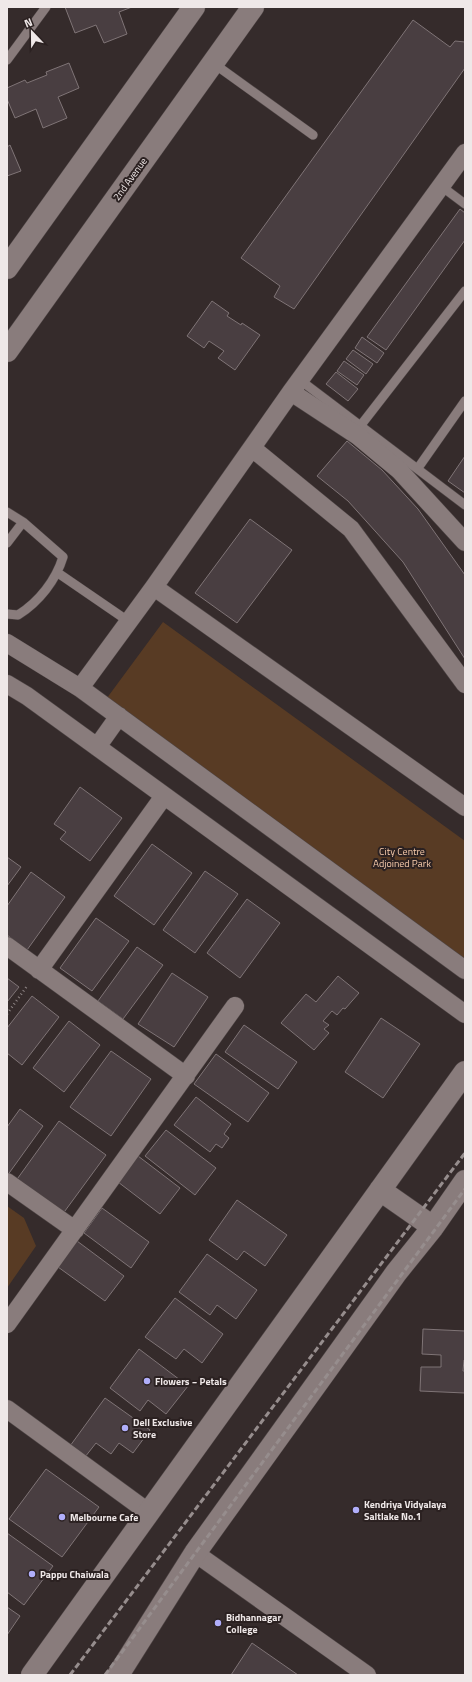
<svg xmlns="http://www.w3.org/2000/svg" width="472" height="1682" viewBox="0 0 472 1682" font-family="'Titillium Web',sans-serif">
	<rect width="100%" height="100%" fill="#352b2b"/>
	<path fill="#583b24" d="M 163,622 L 465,841 L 465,964 L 104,702 Z
		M 7,1206 L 24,1218 L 36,1246 L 7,1288 Z"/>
	<path fill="#493e41" stroke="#7f7476" d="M 65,7 L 132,7 L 119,12 L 127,34 L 104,43 L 96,25 L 75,33 Z
		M 413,20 L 450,47 L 455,41 L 465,42 L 465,68 L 294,309 L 274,297 L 280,286 L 241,258 Z
		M 69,63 L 79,88 L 58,97 L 67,118 L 43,128 L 36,109 L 15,118 L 7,99 L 7,88 L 25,80 L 27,83 L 47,75 L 46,72 Z
		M 10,145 L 21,171 L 7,176 L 7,147 Z
		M 460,209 L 465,213 L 465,240 L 386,350 L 367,337 Z
		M 212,301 L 229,313 L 227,316 L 241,325 L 242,323 L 260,335 L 235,370 L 218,358 L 224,351 L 209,341 L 204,348 L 187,336 Z
		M 362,337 L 384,353 L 377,363 L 355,348 Z
		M 353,350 L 373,364 L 366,374 L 346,359 Z
		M 344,361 L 364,375 L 357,385 L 337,371 Z
		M 336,372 L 358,389 L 348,401 L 326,384 Z
		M 347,441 L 382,470 L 418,509 L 465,575 L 465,659 L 403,562 L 348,501 L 317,476 Z
		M 465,456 L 465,493 L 448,481 Z
		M 250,519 L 292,550 L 237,623 L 195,593 Z
		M 80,787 L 122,818 L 90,861 L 60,839 L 66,832 L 54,824 Z
		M 152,844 L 192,873 L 154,925 L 114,896 Z
		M 7,857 L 21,867 L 7,886 Z
		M 205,871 L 238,894 L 195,953 L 163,930 Z
		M 31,872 L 65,897 L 27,950 L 7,935 L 7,906 Z
		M 247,899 L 280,923 L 240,978 L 207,953 Z
		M 96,918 L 129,941 L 92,991 L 60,968 Z
		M 137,947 L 163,965 L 123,1019 L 98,1001 Z
		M 172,973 L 208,997 L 174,1047 L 138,1024 Z
		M 338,976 L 359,993 L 345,1009 L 343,1008 L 337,1015 L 332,1011 L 323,1021 L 329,1025 L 324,1029 L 329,1033 L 314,1050 L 281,1023 L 306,994 L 316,1002 Z
		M 7,978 L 19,987 L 7,1002 Z
		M 32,996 L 59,1017 L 22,1065 L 7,1053 L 7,1028 Z
		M 381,1018 L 420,1044 L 383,1098 L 345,1072 Z
		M 69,1021 L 100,1045 L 64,1092 L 33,1068 Z
		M 244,1025 L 297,1062 L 278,1089 L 225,1052 Z
		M 111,1051 L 151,1079 L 111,1136 L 70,1107 Z
		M 216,1054 L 269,1093 L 248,1122 L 194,1084 Z
		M 196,1097 L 231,1124 L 224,1134 L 229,1138 L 222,1148 L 216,1144 L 210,1152 L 174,1125 Z
		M 20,1109 L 43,1126 L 7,1176 L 7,1127 Z
		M 59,1121 L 106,1155 L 62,1215 L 15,1182 Z
		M 166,1130 L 216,1168 L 195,1195 L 145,1156 Z
		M 138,1156 L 180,1188 L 160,1214 L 118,1182 Z
		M 237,1200 L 287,1235 L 265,1266 L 244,1251 L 237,1260 L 209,1240 Z
		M 102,1208 L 149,1242 L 131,1268 L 84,1233 Z
		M 77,1241 L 124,1276 L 105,1301 L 58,1267 Z
		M 207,1254 L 257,1290 L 236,1319 L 217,1305 L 210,1315 L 179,1292 Z
		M 175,1298 L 223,1334 L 202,1363 L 184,1349 L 176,1359 L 145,1337 Z
		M 423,1329 L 465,1331 L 465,1360 L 464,1360 L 463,1371 L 465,1371 L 465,1393 L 420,1391 L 421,1367 L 441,1367 L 441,1355 L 422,1354 Z
		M 139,1349 L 188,1386 L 166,1414 L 148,1400 L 140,1411 L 110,1388 Z
		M 105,1398 L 150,1430 L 133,1453 L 119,1443 L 111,1454 L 96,1443 L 85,1457 L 70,1446 Z
		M 46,1469 L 99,1507 L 62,1557 L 9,1519 Z
		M 7,1533 L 53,1566 L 24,1605 L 7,1592 Z
		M 7,1607 L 20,1616 L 7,1635 Z
		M 252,1643 L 298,1675 L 231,1675 Z"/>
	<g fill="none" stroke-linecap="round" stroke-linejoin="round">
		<g stroke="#4f4646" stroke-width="10">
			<path id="service" d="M 7,60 L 46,7
				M 213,63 L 313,135
				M 441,186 L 465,204
				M 300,380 L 465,505
				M 361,425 L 465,291
				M 418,468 L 465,401
				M 7,512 L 23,522 L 63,557 C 56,580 39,602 18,615 L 7,614
				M 7,543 L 23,522
				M 58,573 L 128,621"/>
		</g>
		<g stroke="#4f4646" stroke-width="19">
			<path id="minor" d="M 291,392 L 358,436 L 399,470 L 465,542
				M 252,448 L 351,529 L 465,684
				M 154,587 L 465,807
				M 7,643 L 80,688 L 465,970
				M 7,684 L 27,696 L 465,1014
				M 80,688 L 154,587 L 291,392 L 465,153
				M 97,747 L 119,716
				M 7,946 L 186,1076
				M 39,970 L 164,796
				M 7,1182 L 75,1230
				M 7,1324 L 235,1006
				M 7,1409 L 148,1512
				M 195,1553 L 367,1675"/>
		</g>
		<g stroke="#4f4646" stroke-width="23">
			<path id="tertiary" d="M 7,268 L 194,7
				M 7,351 L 253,7"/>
		</g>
		<g stroke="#4f4646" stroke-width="23">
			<path id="secondary" d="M 380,1190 L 433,1227
				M 32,1675 L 465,1072
				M 118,1675 L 195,1553 L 396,1273 L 433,1227 L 465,1181"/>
		</g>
		<path stroke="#8f8686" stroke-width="2.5" stroke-dasharray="1 3" stroke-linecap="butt" d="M 7,1014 L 27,986"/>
		<use href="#service" stroke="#897c7c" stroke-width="9"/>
		<use href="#minor" stroke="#897c7c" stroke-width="18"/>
		<use href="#tertiary" stroke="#897c7c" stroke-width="22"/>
		<use href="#secondary" stroke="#897c7c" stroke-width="22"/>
		<path stroke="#968d8d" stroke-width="3" stroke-dasharray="6 3" stroke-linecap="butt" d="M 70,1675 L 465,1153
			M 105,1675 L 465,1189"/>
	</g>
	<g fill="#b0aefa" stroke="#2b2121" stroke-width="1.5">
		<circle cx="147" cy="1381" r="4"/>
		<circle cx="125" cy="1428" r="4"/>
		<circle cx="356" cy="1510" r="4"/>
		<circle cx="62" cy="1517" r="4"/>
		<circle cx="32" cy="1574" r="4"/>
		<circle cx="218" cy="1623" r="4"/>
	</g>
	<g text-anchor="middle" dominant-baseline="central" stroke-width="4" stroke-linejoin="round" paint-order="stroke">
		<g font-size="10" fill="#efe8e8" stroke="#2b2121">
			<text transform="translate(130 179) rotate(-54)">2nd Avenue</text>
		</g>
		<g font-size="10" fill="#f9ccac" stroke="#2b2121">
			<text x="402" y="851">City Centre<tspan x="402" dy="12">Adjoined Park</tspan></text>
		</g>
		<g font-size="10" font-weight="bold" fill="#efe8e8" stroke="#2b2121" text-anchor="start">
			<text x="155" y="1381">Flowers ~ Petals</text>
			<text x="133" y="1422">Dell Exclusive<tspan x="133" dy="12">Store</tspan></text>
			<text x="364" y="1504">Kendriya Vidyalaya<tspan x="364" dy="12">Saltlake No.1</tspan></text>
			<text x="70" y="1517">Melbourne Cafe</text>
			<text x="40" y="1574">Pappu Chaiwala</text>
			<text x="226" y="1617">Bidhannagar<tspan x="226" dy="12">College</tspan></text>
		</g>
	</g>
	<rect width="472" height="1682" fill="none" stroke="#efe8e8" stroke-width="16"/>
	<g transform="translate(32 32) rotate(338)" stroke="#2b2121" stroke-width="3" paint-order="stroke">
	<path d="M0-3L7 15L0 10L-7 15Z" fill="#efe8e8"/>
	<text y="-6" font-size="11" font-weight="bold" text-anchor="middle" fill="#efe8e8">N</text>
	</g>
</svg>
